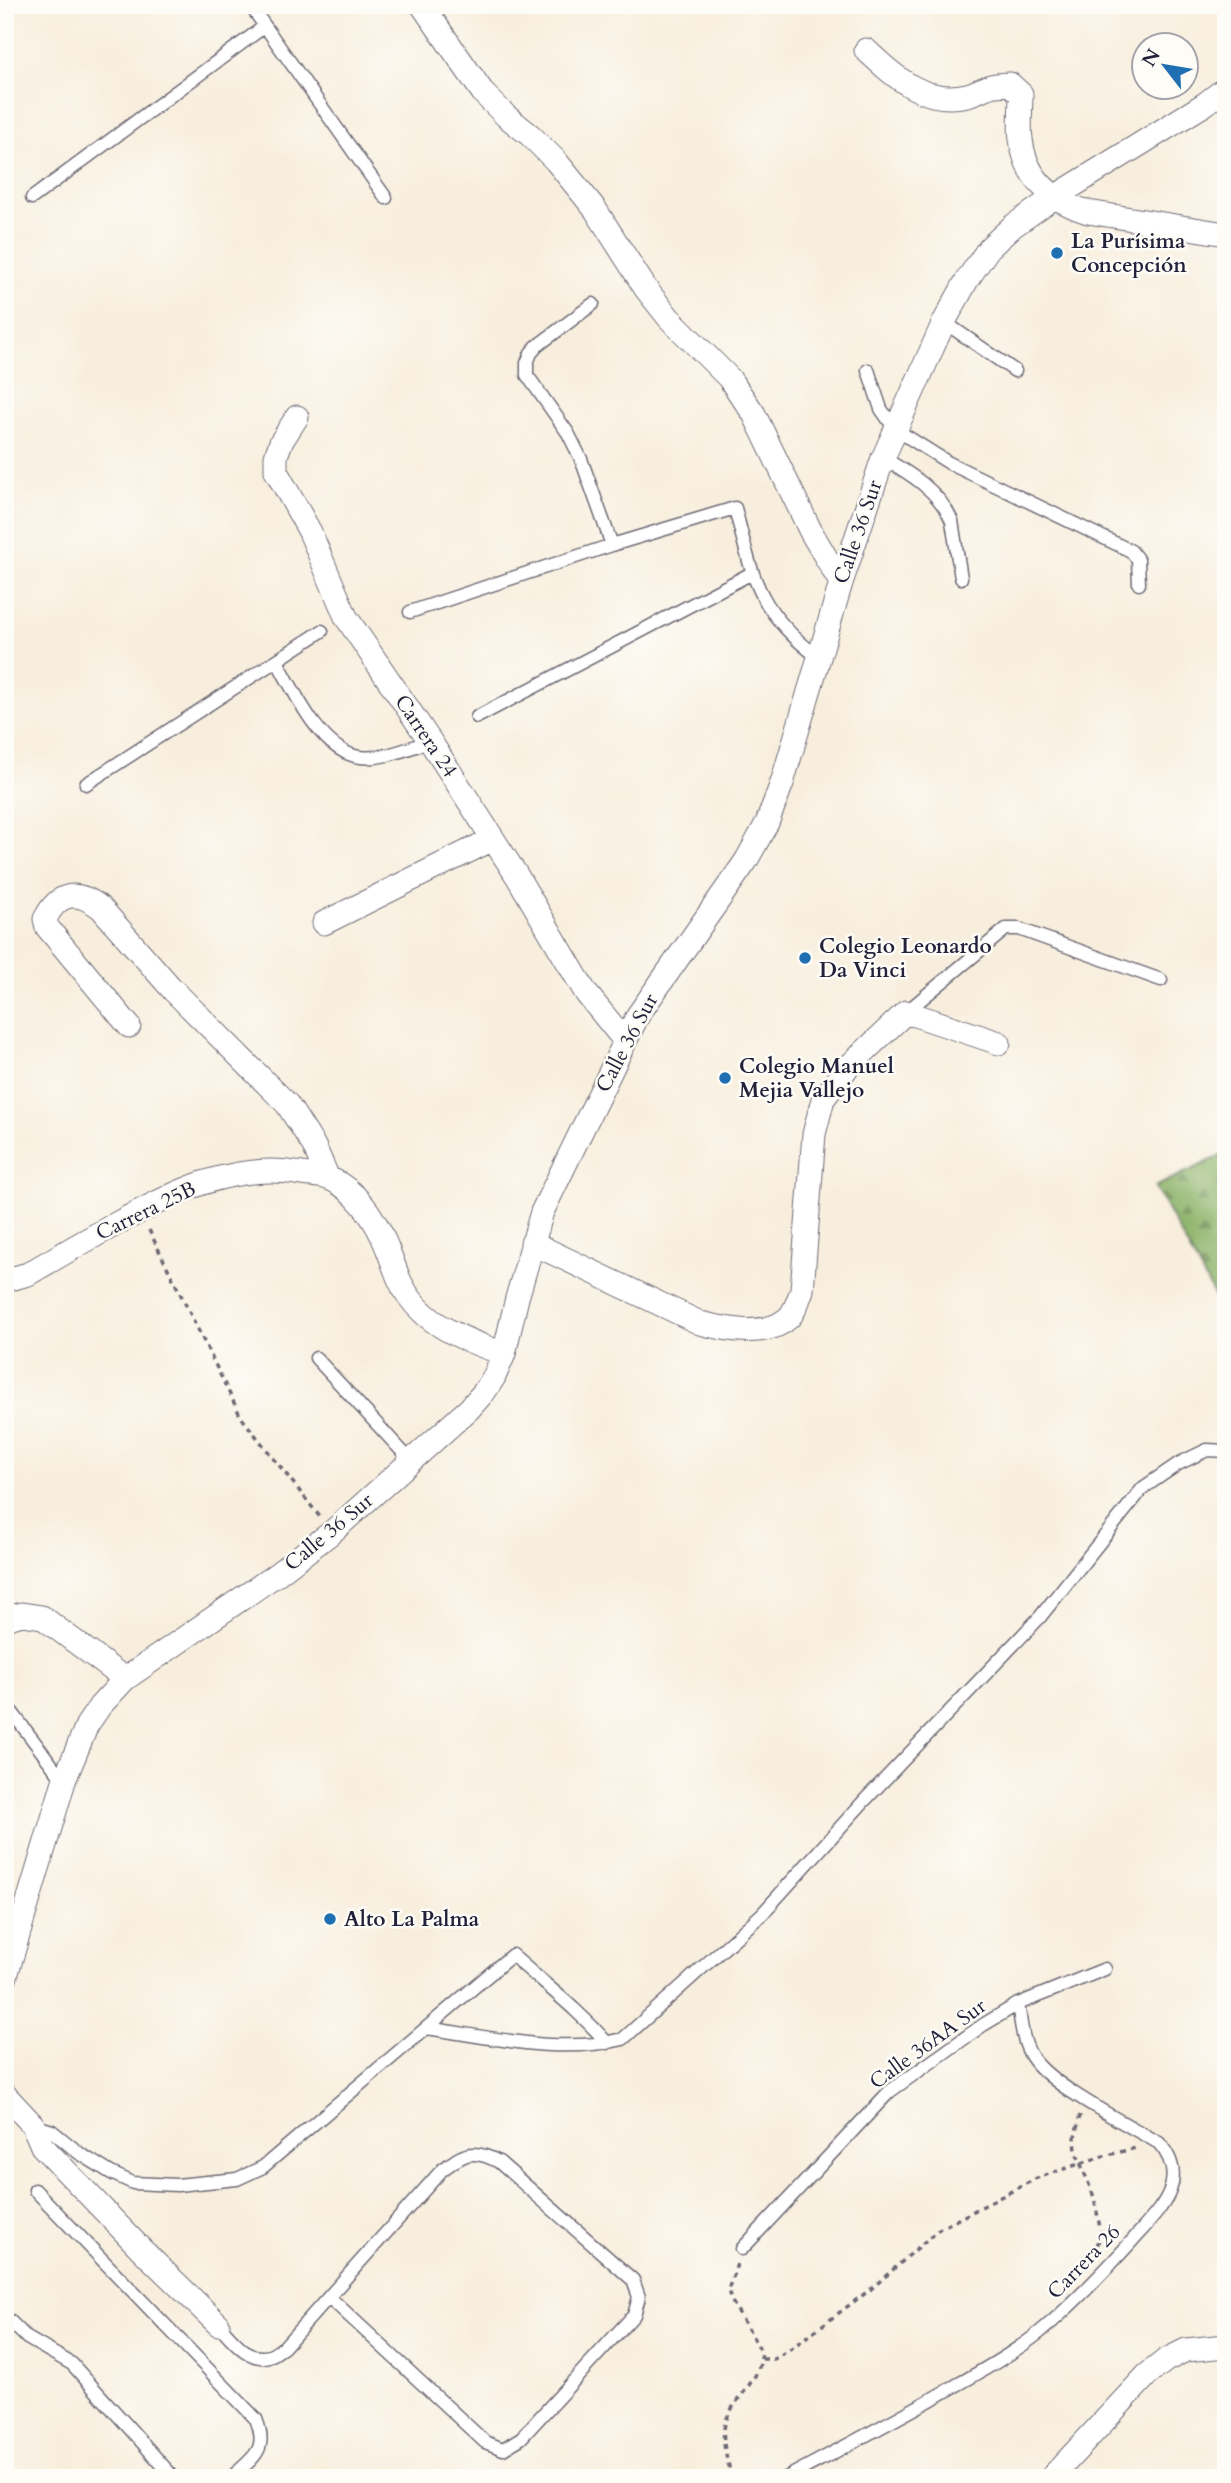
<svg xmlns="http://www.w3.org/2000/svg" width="1231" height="2483" viewBox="0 0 1231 2483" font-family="Cardo,serif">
	<defs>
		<pattern id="forest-firs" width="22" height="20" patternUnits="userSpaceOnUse" patternTransform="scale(1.75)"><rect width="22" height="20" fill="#8cb369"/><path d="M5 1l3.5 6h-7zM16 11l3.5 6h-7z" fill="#729158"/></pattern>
	</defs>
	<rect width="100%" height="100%" fill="#fdfcf7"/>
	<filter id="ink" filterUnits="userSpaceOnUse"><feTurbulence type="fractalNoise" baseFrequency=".0143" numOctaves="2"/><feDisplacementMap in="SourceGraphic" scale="14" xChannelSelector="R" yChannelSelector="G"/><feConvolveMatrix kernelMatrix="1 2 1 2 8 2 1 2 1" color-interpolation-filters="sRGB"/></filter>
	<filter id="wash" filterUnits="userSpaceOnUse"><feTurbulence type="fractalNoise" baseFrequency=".00686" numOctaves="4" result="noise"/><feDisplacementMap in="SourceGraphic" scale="28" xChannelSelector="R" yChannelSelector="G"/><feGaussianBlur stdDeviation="1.57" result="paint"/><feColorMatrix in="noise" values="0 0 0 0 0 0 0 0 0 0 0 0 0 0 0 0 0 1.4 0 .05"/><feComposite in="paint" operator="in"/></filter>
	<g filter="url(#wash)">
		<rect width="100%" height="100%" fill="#f8eedd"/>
		<path fill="url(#forest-firs)" stroke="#576a52" stroke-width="2" d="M 1226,1153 L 1226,1317 L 1155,1187 Z"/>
	</g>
	<g filter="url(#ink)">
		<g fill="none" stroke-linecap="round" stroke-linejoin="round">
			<g stroke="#6d6974" stroke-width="15">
				<path id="service" d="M 250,5 L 386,198
					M 32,198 L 265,26
					M 593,304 L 537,346 L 531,353 L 527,363 L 527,375 L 568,433 L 581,459 L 612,545
					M 944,322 L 1015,371
					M 868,370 L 881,409 L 895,429 L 949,463 L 1131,551 L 1138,560 L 1139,584
					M 883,458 C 911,474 939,491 952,521 L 961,578
					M 410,612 L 612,545 L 735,508 C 753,578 757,611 818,657
					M 277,661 C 294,691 319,747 355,756 C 378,762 409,748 430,741
					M 477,717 L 752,573
					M 86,784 L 322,631
					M 906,1012 L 1006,929 L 1019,929 L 1161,980
					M 316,1358 L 411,1461
					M 5,1703 L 64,1781
					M 426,2028 C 491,2037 558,2055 623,2039 L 762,1914 L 864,1801 L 1040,1617 L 1143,1488 L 1178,1464 L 1207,1450 L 1226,1451
					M 33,2125 L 52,2131 L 79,2153 L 111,2173 L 133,2183 L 177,2185 L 237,2179 L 263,2167 L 512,1955 C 544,1984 579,2010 607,2043
					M 35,2190 L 256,2419 C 269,2451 253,2457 231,2478
					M 742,2249 L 889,2092 L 983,2025 L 1018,2004 L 1105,1969
					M 5,2316 L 27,2338 L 72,2364 L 174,2478
					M 218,2324 C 230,2336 248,2363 269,2356 C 274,2355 279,2350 284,2347 L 442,2170 C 464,2153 473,2148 499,2162 L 633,2280 L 639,2297 L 634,2315 L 521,2438 L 503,2449 L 485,2442 L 329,2297
					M 786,2478 C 842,2448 899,2418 955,2386 C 984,2370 1014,2353 1040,2332 C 1073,2305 1102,2274 1131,2242 C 1157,2212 1193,2182 1159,2143 C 1128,2125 1049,2085 1032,2057 C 1022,2042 1021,2022 1018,2004"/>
			</g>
			<g stroke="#6d6974" stroke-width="25">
				<path id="minor" d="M 422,5 L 484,94 L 506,116 L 530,135 L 556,161 L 595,209 L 646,289 L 669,318 L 729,378 L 754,414 L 811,532 L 841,583
					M 866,50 C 895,77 924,105 967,95 C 974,94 981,89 988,87 C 994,84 1002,85 1010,84 L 1021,94 C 1021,109 1019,125 1021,139 C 1025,178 1052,201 1088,212 L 1226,234
					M 297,417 L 281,442 L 276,456 L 276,471 L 310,532 L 346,617 L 430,741 L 517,876 L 586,993 L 625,1041
					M 324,923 L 493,839
					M 129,1026 L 47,927 L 45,919 C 59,891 78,890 101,908 L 173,990 L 287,1104 L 314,1146 L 328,1178
					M 532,1243 L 700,1323 C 724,1329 765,1338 787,1319 C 795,1313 798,1300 802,1290 L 814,1134 L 823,1099 L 847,1068 L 906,1012 L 999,1043
					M 5,1276 L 14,1278 L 28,1274 C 57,1257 86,1240 116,1224 C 172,1193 230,1163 296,1173 C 306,1175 319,1175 328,1178 C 347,1185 364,1204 374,1221 C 386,1239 391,1260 399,1279 C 419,1324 461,1338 504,1354
					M 5,1619 L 22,1614 L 42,1617 L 125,1679
					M 5,1979 L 64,1781 L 87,1725 L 100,1706 L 125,1679 L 277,1574 L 332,1532 L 469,1409 L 484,1392 L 494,1377 L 504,1354 L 517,1298 L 542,1212 L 638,1015 L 746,861 L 767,823 L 782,783 L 841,583 L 883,458 L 944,322 L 967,280 L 989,248 L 1013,226 L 1053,198 L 1205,104 L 1226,88
					M 5,2095 L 33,2125 L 42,2146 L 142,2250 L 218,2324
					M 1051,2478 L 1147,2375 L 1166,2360 L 1186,2350 L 1226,2346"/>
			</g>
			<path stroke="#6d6974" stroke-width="3.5" stroke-dasharray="5 5" stroke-linecap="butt" d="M 149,1230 L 241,1417 L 320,1517
				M 1080,2115 L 1075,2137 L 1076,2152 L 1094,2197 L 1101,2233 L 1093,2259
				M 762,2359 L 774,2359 L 789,2350 L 871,2289 L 939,2229 L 1037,2178 L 1100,2157 L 1136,2148
				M 732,2478 C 728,2462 722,2446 724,2429 C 728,2400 764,2381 761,2351 L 731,2300 L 728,2290 L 737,2264"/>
			<use href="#service" stroke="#fff" stroke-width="12"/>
			<use href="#minor" stroke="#fff" stroke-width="23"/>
		</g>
	</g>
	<g fill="#1f6fb2" stroke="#fdfcf7" stroke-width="2.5">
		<circle cx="1057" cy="253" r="7"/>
		<circle cx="805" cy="958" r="7"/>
		<circle cx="725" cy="1078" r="7"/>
		<circle cx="330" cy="1919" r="7"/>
	</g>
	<g text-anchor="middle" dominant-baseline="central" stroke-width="5" stroke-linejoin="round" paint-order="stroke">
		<g font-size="21" font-weight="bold" fill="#22223b" stroke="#fdfcf7" text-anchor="start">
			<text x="1071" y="241">La Purísima<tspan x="1071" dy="24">Concepción</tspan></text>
			<text x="819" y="946">Colegio Leonardo<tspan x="819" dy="24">Da Vinci</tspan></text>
			<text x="739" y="1066">Colegio Manuel<tspan x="739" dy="24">Mejia Vallejo</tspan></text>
			<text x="344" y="1919">Alto La Palma</text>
		</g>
		<g font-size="21" fill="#22223b" stroke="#fdfcf7">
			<text transform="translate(858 532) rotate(-71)">Calle 36 Sur</text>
			<text transform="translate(426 736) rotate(56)">Carrera 24</text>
			<text transform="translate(627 1043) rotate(-62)">Calle 36 Sur</text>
			<text transform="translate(146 1211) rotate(-26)">Carrera 25B</text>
			<text transform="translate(329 1532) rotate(-40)">Calle 36 Sur</text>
			<text transform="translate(928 2044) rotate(-36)">Calle 36AA Sur</text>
			<text transform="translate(1084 2262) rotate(-46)">Carrera 26</text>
		</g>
	</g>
	<rect width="1231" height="2483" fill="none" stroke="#fdfcf7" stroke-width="28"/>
	<g transform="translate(1165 66) rotate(301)"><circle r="33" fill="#fdfcf7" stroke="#a5a5ac" stroke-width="2"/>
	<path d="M0-5L12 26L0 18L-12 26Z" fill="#1f6fb2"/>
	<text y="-10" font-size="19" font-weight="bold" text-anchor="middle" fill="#22223b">N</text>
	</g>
</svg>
